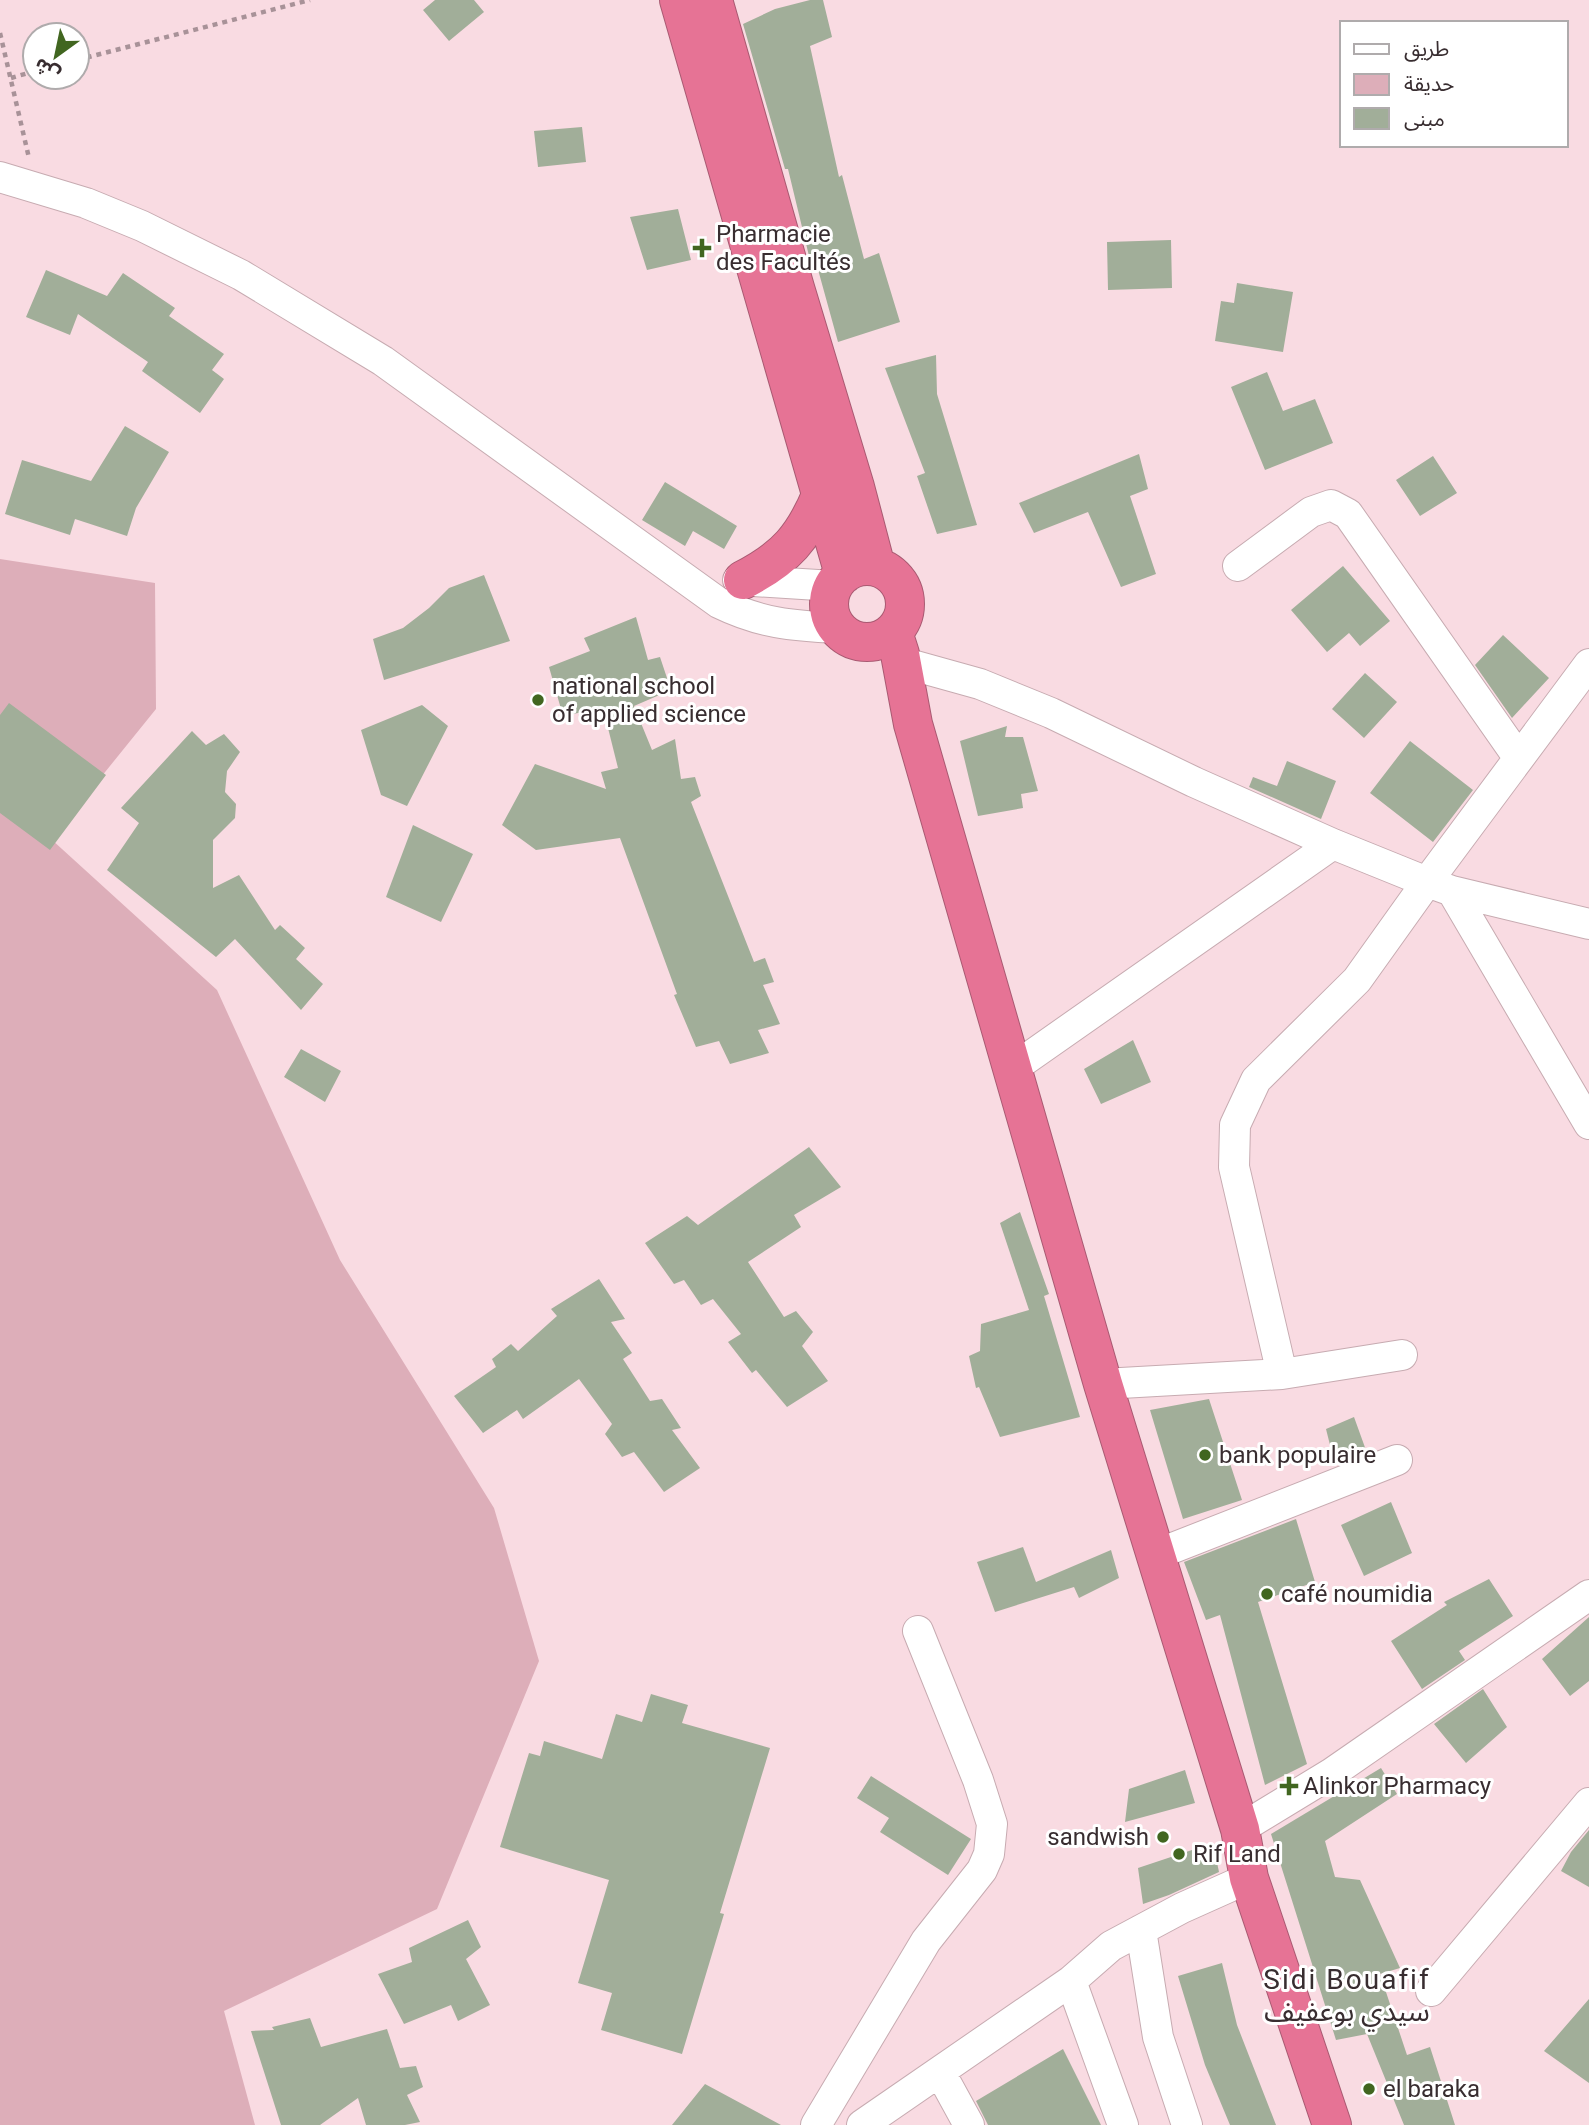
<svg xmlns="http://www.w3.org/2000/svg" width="1589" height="2125" viewBox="0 0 1589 2125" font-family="Roboto,'Noto Sans Arabic',sans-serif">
	<rect width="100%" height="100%" fill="#f9dbe2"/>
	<path fill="#ddaeb9" d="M 0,559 L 155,583 L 156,709 L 51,839 L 217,990 L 340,1260 L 494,1508 L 539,1661 L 437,1909 L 224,2011 L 255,2125 L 0,2125 Z"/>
	<path fill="#a1ae99" d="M 435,0 L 474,0 L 484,12 L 449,41 L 423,10 Z
		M 810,0 L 823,0 L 832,37 L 810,46 L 839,177 L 842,175 L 864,259 L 879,253 L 900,322 L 838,342 L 814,255 L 809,256 L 788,169 L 785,169 L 743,24 L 775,9 Z
		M 582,127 L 586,162 L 538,167 L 534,131 Z
		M 678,209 L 691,260 L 647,270 L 630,217 Z
		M 1171,240 L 1172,288 L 1108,290 L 1107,242 Z
		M 46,270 L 107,296 L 123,273 L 175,308 L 169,316 L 224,354 L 212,370 L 224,379 L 200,413 L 142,371 L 148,362 L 78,314 L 70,335 L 26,317 Z
		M 1237,283 L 1293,292 L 1283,352 L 1215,341 L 1221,301 L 1234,303 Z
		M 936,355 L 937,394 L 977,525 L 937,534 L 917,476 L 925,473 L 885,368 Z
		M 1267,372 L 1283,411 L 1315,399 L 1333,443 L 1265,470 L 1231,387 Z
		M 125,426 L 169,452 L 136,508 L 127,536 L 75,519 L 70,535 L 5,514 L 22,460 L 91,481 Z
		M 1139,454 L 1148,489 L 1130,496 L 1156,574 L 1121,587 L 1088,512 L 1034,533 L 1019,503 Z
		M 1433,456 L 1457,493 L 1420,516 L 1396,480 Z
		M 665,482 L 737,526 L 724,549 L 693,531 L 685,546 L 642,520 Z
		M 1343,566 L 1390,621 L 1360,646 L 1349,633 L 1327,652 L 1291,610 Z
		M 484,575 L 510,641 L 384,680 L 373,639 L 403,628 L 429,608 L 449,588 Z
		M 636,617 L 648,660 L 660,657 L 671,690 L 634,706 L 652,750 L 675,739 L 681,779 L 695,777 L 701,796 L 691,802 L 754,962 L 765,958 L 774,982 L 763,985 L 780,1024 L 758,1030 L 769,1053 L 730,1064 L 719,1041 L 696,1047 L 674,995 L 677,994 L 620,838 L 536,850 L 502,825 L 535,764 L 606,789 L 601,772 L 618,768 L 603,708 L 563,716 L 549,667 L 590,651 L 584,638 Z
		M 1503,635 L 1549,678 L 1512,718 L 1475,665 Z
		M 1365,673 L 1397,702 L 1364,738 L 1332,709 Z
		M 9,703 L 106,775 L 50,850 L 0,813 L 0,715 Z
		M 422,705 L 448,726 L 407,806 L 381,795 L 361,730 Z
		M 1007,726 L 1005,737 L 1023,737 L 1038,791 L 1021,794 L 1023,808 L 978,816 L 960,741 Z
		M 192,731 L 206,745 L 224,734 L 240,752 L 227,771 L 225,792 L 236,804 L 235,818 L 213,840 L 213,888 L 239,875 L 275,930 L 280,925 L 305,948 L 296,959 L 323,984 L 301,1010 L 235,939 L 216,957 L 107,870 L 139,823 L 121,808 Z
		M 1410,741 L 1473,790 L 1433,842 L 1370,793 Z
		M 1287,761 L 1336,781 L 1321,819 L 1249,787 L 1253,777 L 1277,786 Z
		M 413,825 L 473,854 L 441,922 L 386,897 Z
		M 1133,1040 L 1151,1082 L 1101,1104 L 1084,1069 Z
		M 301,1049 L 341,1071 L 325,1102 L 284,1077 Z
		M 809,1147 L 841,1187 L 794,1215 L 801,1227 L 748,1262 L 784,1317 L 796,1311 L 813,1332 L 802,1346 L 828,1381 L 787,1407 L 756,1370 L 752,1373 L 728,1342 L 741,1334 L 713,1299 L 701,1305 L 684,1280 L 674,1284 L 645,1243 L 687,1216 L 698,1225 Z
		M 1020,1212 L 1049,1294 L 1044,1296 L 1080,1417 L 1000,1437 L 979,1387 L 976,1388 L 969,1356 L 980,1351 L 981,1324 L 1029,1310 L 1000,1223 Z
		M 599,1279 L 625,1319 L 611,1322 L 632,1353 L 623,1359 L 650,1401 L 662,1399 L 681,1428 L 672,1430 L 700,1468 L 664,1492 L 634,1452 L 622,1457 L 605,1434 L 612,1424 L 579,1379 L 523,1419 L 517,1410 L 483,1433 L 454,1396 L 496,1367 L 492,1359 L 511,1344 L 518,1351 L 557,1316 L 551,1309 Z
		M 1209,1399 L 1242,1500 L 1183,1519 L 1150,1410 Z
		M 1354,1417 L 1367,1453 L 1335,1465 L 1326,1429 Z
		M 1391,1502 L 1412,1553 L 1364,1576 L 1341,1525 Z
		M 1296,1519 L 1315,1582 L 1258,1602 L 1307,1764 L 1265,1785 L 1220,1615 L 1206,1620 L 1184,1562 Z
		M 1023,1547 L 1036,1582 L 1111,1550 L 1119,1578 L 1079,1598 L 1074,1587 L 995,1612 L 977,1562 Z
		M 1489,1579 L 1513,1616 L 1459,1651 L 1465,1660 L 1422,1689 L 1391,1641 L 1447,1605 L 1444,1602 Z
		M 1589,1617 L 1589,1681 L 1570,1696 L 1542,1659 Z
		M 1483,1689 L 1507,1727 L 1466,1763 L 1434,1724 Z
		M 651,1694 L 688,1705 L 682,1723 L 770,1748 L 720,1913 L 724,1914 L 682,2054 L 601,2030 L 612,1993 L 578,1983 L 609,1880 L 500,1847 L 529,1753 L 540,1756 L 544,1741 L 602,1759 L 616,1714 L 642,1722 Z
		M 1381,1768 L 1397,1794 L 1325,1841 L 1335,1877 L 1360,1880 L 1400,1968 L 1380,1974 L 1407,2055 L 1430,2047 L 1455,2125 L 1404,2125 L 1367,2034 L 1336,2040 L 1271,1834 Z
		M 1185,1770 L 1195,1803 L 1125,1822 L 1129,1789 Z
		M 871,1776 L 971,1839 L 948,1875 L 880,1832 L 889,1818 L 857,1798 Z
		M 1589,1830 L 1589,1887 L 1561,1871 L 1571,1852 Z
		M 1213,1843 L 1219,1872 L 1169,1895 L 1143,1904 L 1138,1868 Z
		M 468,1920 L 481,1947 L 466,1959 L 490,2005 L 458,2021 L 451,2005 L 404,2024 L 378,1974 L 412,1962 L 409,1948 Z
		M 1222,1963 L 1237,2025 L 1276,2125 L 1230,2125 L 1205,2065 L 1178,1976 Z
		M 1589,1999 L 1589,2083 L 1544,2051 Z
		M 310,2018 L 321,2047 L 387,2029 L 400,2068 L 416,2066 L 423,2087 L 407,2095 L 420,2122 L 405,2125 L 366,2125 L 358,2098 L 320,2125 L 281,2125 L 251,2031 L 274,2030 L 272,2027 Z
		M 1063,2049 L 1101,2125 L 988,2125 L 976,2101 Z
		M 705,2084 L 781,2125 L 672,2125 Z"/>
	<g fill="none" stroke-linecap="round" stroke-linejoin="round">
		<g stroke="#c7abb1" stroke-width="32">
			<path id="minor" d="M 0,177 L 86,203 L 142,226 L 241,275 L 383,361 L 719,603 C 760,623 792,626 838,628
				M 1238,566 L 1311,512 L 1331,505 L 1348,514 L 1518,757
				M 738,580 L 834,586
				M 901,662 L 980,684 L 1051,713 L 1194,782 L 1333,844 L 1427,882 L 1452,891 L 1589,924
				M 1452,891 L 1589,1124
				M 1012,1069 L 1333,844
				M 1282,1374 L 1234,1167 L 1235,1125 L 1256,1080 L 1357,980 L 1427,882 L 1589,664
				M 1103,1384 L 1282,1374 L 1402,1355
				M 1155,1555 L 1397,1460
				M 1240,1829 L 1332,1773 L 1589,1595
				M 1141,1930 L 1158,2037 L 1187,2125
				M 1071,1981 L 1123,2125
				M 1431,1991 L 1589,1803
				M 940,2072 L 969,2125
				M 816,2125 L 926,1941 L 982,1870 L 989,1854 L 992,1824 L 978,1780 L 918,1631
				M 862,2125 L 1071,1981 L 1111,1946 L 1182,1908 L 1249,1878"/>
		</g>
		<g stroke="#a95a72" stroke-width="40">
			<path id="highway" d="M 679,0 L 844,574
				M 713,0 L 795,288 L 855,487 L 876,567
				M829 604a38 38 0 1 1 76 0a38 38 0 1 1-76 0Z
				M 743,580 C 786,558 804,537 822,493
				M 893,632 L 900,654 L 913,724 L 1103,1384 L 1240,1829 L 1249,1878 L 1332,2125"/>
		</g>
		<path stroke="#a89298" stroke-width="4.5" stroke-dasharray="5 5" stroke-linecap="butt" d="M 0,33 L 29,158
			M 77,60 L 310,0
			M 11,78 L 35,71"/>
		<use href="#minor" stroke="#fff" stroke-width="30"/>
		<use href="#highway" stroke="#e67395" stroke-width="38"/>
	</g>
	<g fill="#416620" stroke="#fff" stroke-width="2.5">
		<path d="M698.5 237.5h7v7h7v7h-7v7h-7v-7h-7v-7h7z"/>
		<circle cx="538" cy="700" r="7"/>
		<circle cx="1205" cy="1455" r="7"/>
		<circle cx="1267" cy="1594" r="7"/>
		<path d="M1285.5 1775.5h7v7h7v7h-7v7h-7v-7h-7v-7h7z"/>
		<circle cx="1163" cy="1837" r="7"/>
		<circle cx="1179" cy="1854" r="7"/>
		<circle cx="1369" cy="2089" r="7"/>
	</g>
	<g text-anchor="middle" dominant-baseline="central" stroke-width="6" stroke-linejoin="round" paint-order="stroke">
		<g font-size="24" fill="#382d30" stroke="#fff" text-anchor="start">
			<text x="716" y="234">Pharmacie<tspan x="716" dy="28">des Facultés</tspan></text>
			<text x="552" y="686">national school<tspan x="552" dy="28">of applied science</tspan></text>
			<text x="1219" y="1455">bank populaire</text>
			<text x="1281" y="1594">café noumidia</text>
			<text x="1303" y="1786">Alinkor Pharmacy</text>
			<text x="1149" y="1837" text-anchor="end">sandwish</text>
			<text x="1193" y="1854">Rif Land</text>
			<text x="1383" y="2089">el baraka</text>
		</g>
		<g font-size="28" letter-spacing="2" fill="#382d30" stroke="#fff">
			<text x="1347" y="1979">Sidi Bouafif<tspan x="1347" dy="32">سيدي بوعفيف</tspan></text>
		</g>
	</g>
	<rect x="1340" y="21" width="228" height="126" fill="#ffffff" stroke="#afabac" stroke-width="2"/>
	<rect x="1354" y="44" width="35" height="10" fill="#ffffff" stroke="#afabac" stroke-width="2"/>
	<text x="1404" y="56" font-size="21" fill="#382d30">طريق</text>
	<rect x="1354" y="74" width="35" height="21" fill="#ddaeb9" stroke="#afabac" stroke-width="2"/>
	<text x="1404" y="91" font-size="21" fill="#382d30">حديقة</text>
	<rect x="1354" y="108" width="35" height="21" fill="#a1ae99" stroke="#afabac" stroke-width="2"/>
	<text x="1404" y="126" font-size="21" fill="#382d30">مبنى</text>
	<g transform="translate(56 56) rotate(213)"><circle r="33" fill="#ffffff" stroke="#afabac" stroke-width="2"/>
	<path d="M0-5L12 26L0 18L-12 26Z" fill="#416620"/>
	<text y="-10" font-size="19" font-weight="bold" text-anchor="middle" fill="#382d30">ش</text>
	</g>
</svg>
